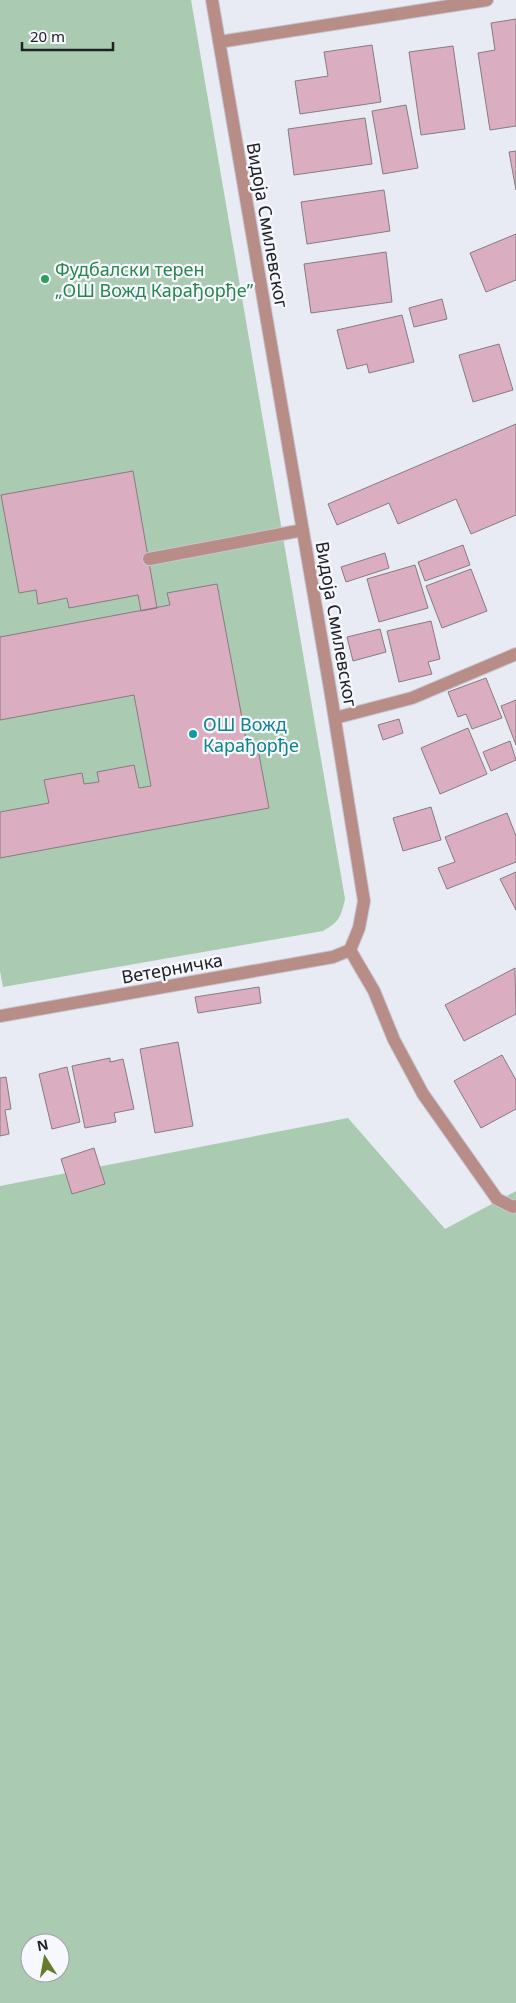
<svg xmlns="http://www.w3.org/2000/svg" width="516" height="2003" viewBox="0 0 516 2003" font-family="'Noto Sans',sans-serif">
	<rect width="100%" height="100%" fill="#e8ebf4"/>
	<path fill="#aacab1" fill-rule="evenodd" d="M 0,0 L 191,0 L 345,899 C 341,917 339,922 323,931 L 3,987 L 0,971 Z
		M 348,1118 L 445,1229 L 516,1191 L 516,2003 L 0,2003 L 0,1186 ZM 30,1943 L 60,1943 L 60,1973 L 30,1973 Z"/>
	<path fill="#dbadc1" stroke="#857c80" d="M 516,19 L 516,126 L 490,130 L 478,53 L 495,50 L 491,23 Z
		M 372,45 L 381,102 L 300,114 L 295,81 L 328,76 L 324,52 Z
		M 453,46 L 465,129 L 421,135 L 409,52 Z
		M 406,105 L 418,168 L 383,174 L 372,111 Z
		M 365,118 L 372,164 L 294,175 L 288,129 Z
		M 516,151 L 516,190 L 509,152 Z
		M 384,190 L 390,231 L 307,244 L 301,202 Z
		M 516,234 L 516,280 L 486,292 L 470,253 Z
		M 386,252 L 392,302 L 311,313 L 304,264 Z
		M 442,299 L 447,319 L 414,327 L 409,308 Z
		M 402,315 L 414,362 L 369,373 L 367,364 L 347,369 L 337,330 Z
		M 499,344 L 513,390 L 473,402 L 459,355 Z
		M 516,424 L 516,515 L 471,534 L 456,499 L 398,524 L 389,503 L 337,525 L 328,504 Z
		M 133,471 L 157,608 L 141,611 L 138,595 L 69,608 L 67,598 L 38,604 L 36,590 L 19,593 L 1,495 Z
		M 463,545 L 470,565 L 425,581 L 418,562 Z
		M 385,553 L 389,568 L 346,582 L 341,567 Z
		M 415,565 L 428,608 L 379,622 L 367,579 Z
		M 471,569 L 487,611 L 442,628 L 426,586 Z
		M 217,584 L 248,750 L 258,749 L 269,808 L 0,858 L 0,812 L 49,803 L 44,780 L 82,773 L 84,784 L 99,782 L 97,772 L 134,765 L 139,788 L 151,786 L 134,695 L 0,720 L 0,637 L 170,605 L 167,593 Z
		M 431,621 L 440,659 L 428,662 L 432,674 L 399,682 L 387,631 Z
		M 380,629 L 386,652 L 353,661 L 347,637 Z
		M 486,678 L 502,718 L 472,729 L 466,714 L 458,717 L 448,692 Z
		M 516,700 L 516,745 L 501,706 Z
		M 399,719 L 403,733 L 383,740 L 378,725 Z
		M 468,728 L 487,774 L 440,794 L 421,748 Z
		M 510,741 L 516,760 L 491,771 L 483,752 Z
		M 431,807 L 441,840 L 403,851 L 393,818 Z
		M 507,813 L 516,836 L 516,862 L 447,889 L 438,868 L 455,862 L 445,837 Z
		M 516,872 L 516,910 L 500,879 Z
		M 515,968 L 516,1014 L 464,1041 L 445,1005 Z
		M 259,987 L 261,1003 L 198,1013 L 195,997 Z
		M 178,1042 L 193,1126 L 155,1133 L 140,1049 Z
		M 502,1055 L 516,1080 L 516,1109 L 481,1128 L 454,1081 Z
		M 110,1058 L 110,1062 L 123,1059 L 134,1109 L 114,1113 L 116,1122 L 85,1128 L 72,1066 Z
		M 67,1067 L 80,1122 L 52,1129 L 39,1074 Z
		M 6,1077 L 11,1109 L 5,1110 L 9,1134 L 0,1136 L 0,1078 Z
		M 94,1148 L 105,1184 L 72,1194 L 61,1159 Z"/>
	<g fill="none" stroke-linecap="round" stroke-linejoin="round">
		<g stroke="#c4c7cf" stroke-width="14">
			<path id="minor" d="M 212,0 L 330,689 L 364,901 L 359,928 L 350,950
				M 219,42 L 487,0
				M 149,559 L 303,530
				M 335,718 L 412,698 L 516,654
				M 350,950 L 374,991 L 394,1040 L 423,1094 L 497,1199 L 513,1207 L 516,1206
				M 0,1016 L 333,957 L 350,950"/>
		</g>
		<use href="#minor" stroke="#b88d88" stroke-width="12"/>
	</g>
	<circle fill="#2e9e5b" stroke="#f6f8fe" stroke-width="2" cx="45" cy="279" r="5"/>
	<circle fill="#0f9aa8" stroke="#f6f8fe" stroke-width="2" cx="193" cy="734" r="5"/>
	<g text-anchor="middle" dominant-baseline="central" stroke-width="4.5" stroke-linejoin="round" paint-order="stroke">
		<g font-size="18" fill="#202124" stroke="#f6f8fe">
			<text transform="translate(268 225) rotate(80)">Видоја Смилевског</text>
			<text transform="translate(337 624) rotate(80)">Видоја Смилевског</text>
			<text transform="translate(172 968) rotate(-10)">Ветерничка</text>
		</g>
		<g font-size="18" fill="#27864d" stroke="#f6f8fe" text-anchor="start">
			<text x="55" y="269">Фудбалски терен<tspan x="55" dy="21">„ОШ Вожд Карађорђе”</tspan></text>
		</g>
		<g font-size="18" fill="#0d838f" stroke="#f6f8fe" text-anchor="start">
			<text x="203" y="724">ОШ Вожд<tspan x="203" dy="21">Карађорђе</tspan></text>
		</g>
	</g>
	<g transform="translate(45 1958) rotate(349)"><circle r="24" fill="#f6f8fe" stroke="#a0a2a7"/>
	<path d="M0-4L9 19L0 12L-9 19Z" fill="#667b2c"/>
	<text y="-8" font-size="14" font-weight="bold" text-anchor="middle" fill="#202124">N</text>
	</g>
	<path d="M22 42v8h91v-8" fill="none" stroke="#202124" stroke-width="2.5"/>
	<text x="30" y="42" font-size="15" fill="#202124" stroke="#f6f8fe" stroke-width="4" paint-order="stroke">20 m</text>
</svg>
